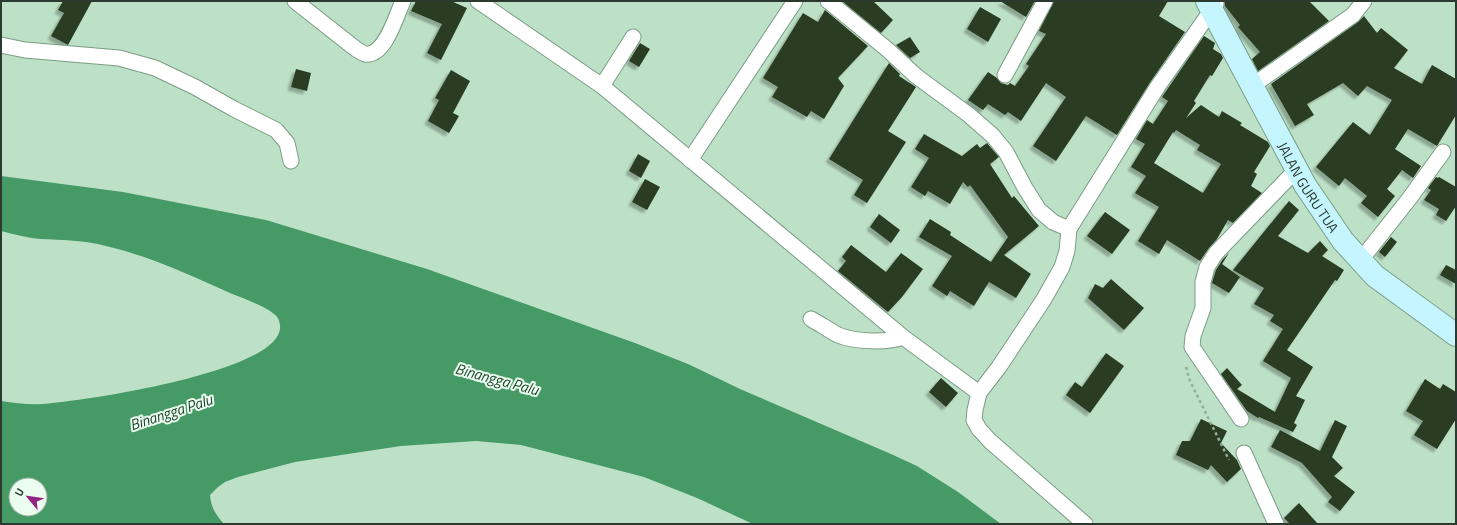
<svg xmlns="http://www.w3.org/2000/svg" width="1457" height="525" viewBox="0 0 1457 525" font-family="'Titillium Web',sans-serif">
	<defs>
		<filter id="shadow"><feDropShadow dx="-3.5" dy="3.5" stdDeviation="1" flood-color="#0004"/></filter>
	</defs>
	<rect width="100%" height="100%" fill="#bde1c7"/>
	<path fill="#459a66" fill-rule="evenodd" d="M 1,176 L 123,192 L 266,220 L 427,269 L 635,343 L 688,364 L 740,389 L 891,454 L 917,466 L 958,492 L 1001,524 L 753,524 L 697,498 L 644,477 L 521,445 L 476,441 L 401,446 L 295,462 L 238,477 L 225,482 L 218,487 L 210,495 C 211,508 216,515 224,524 L 1,524 L 1,401 C 15,403 29,405 43,404 C 76,402 298,371 279,321 C 279,319 276,315 274,314 C 263,305 244,299 230,293 C 190,275 149,256 106,246 C 84,240 62,240 40,239 C 27,238 14,234 1,231 ZM 16,485 L 40,485 L 40,509 L 16,509 Z"/>
	<path fill="#2a3c20" fill-rule="evenodd" filter="url(#shadow)" d="M 63,1 L 92,1 L 68,45 L 51,36 L 64,13 L 58,10 Z
		M 416,1 L 451,1 L 467,8 L 441,60 L 427,53 L 442,24 L 411,11 Z
		M 842,1 L 873,1 L 893,20 L 881,33 Z
		M 1000,1 L 1035,1 L 1026,17 Z
		M 1054,1 L 1168,1 L 1159,16 L 1185,32 L 1151,81 L 1117,135 L 1086,116 L 1056,161 L 1033,146 L 1066,97 L 1046,83 L 1021,121 L 1008,112 L 1005,115 L 988,104 L 983,110 L 968,100 L 988,72 L 997,78 L 1001,83 L 1008,85 L 1010,83 L 1015,86 L 1029,66 L 1026,64 L 1046,34 L 1039,31 Z
		M 1224,1 L 1309,1 L 1329,21 L 1258,71 L 1252,59 L 1260,52 L 1238,27 L 1240,25 L 1225,6 Z
		M 980,7 L 1001,19 L 988,42 L 967,29 Z
		M 825,10 L 868,46 L 838,78 L 844,86 L 824,119 L 811,111 L 807,117 L 772,97 L 778,87 L 763,78 L 803,13 L 818,22 Z
		M 1364,16 L 1377,33 L 1381,28 L 1408,50 L 1394,68 L 1422,84 L 1432,65 L 1456,79 L 1456,115 L 1437,146 L 1408,129 L 1395,149 L 1421,166 L 1413,178 L 1402,170 L 1387,189 L 1395,196 L 1378,217 L 1361,203 L 1367,196 L 1345,178 L 1339,186 L 1316,167 L 1353,122 L 1370,135 L 1392,100 L 1367,86 L 1358,96 L 1343,83 L 1307,104 L 1314,115 L 1295,126 L 1271,84 L 1358,22 Z
		M 1204,36 L 1215,43 L 1213,49 L 1221,54 L 1223,58 L 1212,76 L 1210,75 L 1194,101 L 1196,103 L 1186,118 L 1201,105 L 1219,117 L 1222,111 L 1242,123 L 1240,125 L 1268,142 L 1270,146 L 1254,172 L 1257,174 L 1251,186 L 1262,193 L 1233,223 L 1228,220 L 1217,239 L 1209,248 L 1200,261 L 1167,240 L 1159,254 L 1138,241 L 1159,207 L 1135,193 L 1146,176 L 1131,167 L 1145,144 L 1136,139 L 1147,120 L 1153,124 L 1168,101 L 1162,97 ZM 1176,130 L 1200,145 L 1197,150 L 1221,164 L 1203,193 L 1154,163 L 1173,132 L 1174,133 Z
		M 910,37 L 920,52 L 910,58 L 896,45 Z
		M 640,43 L 650,49 L 639,67 L 629,61 Z
		M 889,63 L 900,74 L 899,76 L 916,87 L 888,131 L 906,142 L 867,203 L 854,195 L 863,180 L 829,159 Z
		M 296,69 L 311,73 L 307,91 L 291,87 Z
		M 451,70 L 470,81 L 453,113 L 459,116 L 449,133 L 428,121 L 439,100 L 435,98 Z
		M 924,134 L 962,156 L 977,144 L 980,148 L 987,143 L 999,157 L 990,164 L 1012,198 L 1014,196 L 1039,226 L 1004,255 L 1031,274 L 1016,298 L 989,282 L 974,306 L 950,291 L 947,296 L 932,286 L 952,256 L 919,237 L 930,219 L 951,232 L 950,235 L 991,262 L 1008,237 L 970,185 L 968,187 L 963,182 L 950,204 L 928,191 L 925,196 L 911,187 L 929,158 L 915,149 Z
		M 638,154 L 650,161 L 641,178 L 629,171 Z
		M 1436,177 L 1438,178 L 1439,177 L 1456,187 L 1456,206 L 1446,221 L 1436,215 L 1439,209 L 1424,200 L 1431,190 L 1428,188 Z
		M 645,179 L 660,187 L 647,210 L 632,202 Z
		M 1289,201 L 1299,210 L 1278,236 L 1308,253 L 1320,241 L 1328,250 L 1322,256 L 1344,270 L 1337,281 L 1335,280 L 1287,350 L 1313,367 L 1296,396 L 1305,400 L 1294,423 L 1297,425 L 1293,432 L 1259,417 L 1258,418 L 1247,411 L 1221,374 L 1227,368 L 1242,385 L 1237,389 L 1275,412 L 1291,378 L 1263,361 L 1283,329 L 1270,321 L 1274,315 L 1254,304 L 1264,288 L 1233,270 Z
		M 1105,212 L 1130,230 L 1112,254 L 1087,236 Z
		M 879,214 L 900,230 L 891,243 L 870,227 Z
		M 1391,237 L 1397,242 L 1385,257 L 1379,252 Z
		M 851,245 L 886,272 L 901,253 L 923,269 L 902,297 L 888,312 L 838,271 L 846,261 L 842,257 Z
		M 1229,253 L 1222,264 L 1240,277 L 1229,293 L 1212,283 L 1216,270 L 1223,259 Z
		M 1446,265 L 1456,270 L 1456,284 L 1440,275 Z
		M 1111,279 L 1144,308 L 1124,330 L 1088,298 L 1095,284 L 1103,288 Z
		M 1106,353 L 1124,366 L 1090,413 L 1066,395 L 1075,382 L 1082,387 Z
		M 941,378 L 958,393 L 946,407 L 929,392 Z
		M 1425,379 L 1440,389 L 1443,384 L 1456,392 L 1456,419 L 1437,449 L 1414,435 L 1423,421 L 1406,411 Z
		M 1201,419 L 1227,431 L 1221,443 L 1237,460 L 1241,469 L 1227,482 L 1211,465 L 1208,470 L 1176,455 L 1182,441 L 1190,441 Z
		M 1335,420 L 1347,426 L 1332,457 L 1343,468 L 1334,476 L 1355,492 L 1340,511 L 1328,502 L 1332,497 L 1302,463 L 1271,447 L 1280,430 L 1320,451 Z
		M 1299,503 L 1318,524 L 1290,524 L 1284,518 Z"/>
	<g fill="none" stroke-linecap="round" stroke-linejoin="round">
		<g stroke="#7a9c84" stroke-width="17">
			<path id="street" d="M 295,1 L 356,49 C 358,50 362,53 365,54 C 385,57 396,16 403,1
				M 478,1 L 602,86
				M 828,1 L 888,50 L 916,76 L 969,115 L 993,136 L 1006,152 L 1025,188 L 1039,210 L 1053,222 L 1069,229
				M 633,37 L 602,86 L 903,337
				M 1,45 L 25,50 L 119,58 L 155,68 L 195,87 L 234,109 L 276,130 L 287,143 L 291,161
				M 1005,75 L 1045,1
				M 1252,86 L 1353,15 L 1364,1
				M 690,160 L 795,1
				M 1360,261 L 1409,199 L 1443,152
				M 811,319 C 820,324 829,330 838,335 C 855,342 887,343 903,337 L 979,393
				M 1241,419 L 1192,347 L 1193,336 L 1203,308 L 1203,282 L 1207,267 L 1216,253 L 1297,169
				M 1244,453 L 1276,524
				M 1085,524 L 990,441 L 979,429 L 974,420 L 975,410 L 979,393 L 999,367 L 1044,299 L 1062,267 L 1067,251 L 1069,229 L 1158,86 L 1216,4"/>
		</g>
		<g stroke="#7a9c84" stroke-width="24">
			<g id="secondary">
				<path id="s1" d="M 1207,1 L 1305,185 L 1343,241 L 1375,276 L 1456,335"/>
			</g>
		</g>
		<path stroke="#91ae99" stroke-width="2.5" stroke-dasharray="3 3" stroke-linecap="butt" d="M 1186,367 L 1190,381 L 1229,460"/>
		<use href="#street" stroke="#fff" stroke-width="15"/>
		<use href="#secondary" stroke="#c5f5fe" stroke-width="22"/>
	</g>
	<g text-anchor="middle" dominant-baseline="central" stroke-width="4" stroke-linejoin="round" paint-order="stroke">
		<g font-size="14" fill="#2b392f" stroke="#eafdef">
			<text stroke="none"><textPath href="#s1" startOffset="212">JALAN GURU TUA</textPath></text>
		</g>
		<g font-size="15" font-style="italic" fill="#1a3f28" stroke="#eafdef">
			<text transform="translate(497 379) rotate(15)">Binangga Palu</text>
			<text transform="translate(171 412) rotate(-18)">Binangga Palu</text>
		</g>
	</g>
	<rect width="1457" height="525" fill="none" stroke="#2b392f" stroke-width="4"/>
	<g transform="translate(28 497) rotate(299)"><circle r="19" fill="#eafdef" stroke="#9eafa2"/>
	<path d="M0-3L7 15L0 10L-7 15Z" fill="#952585"/>
	<text y="-6" font-size="11" font-weight="bold" text-anchor="middle" fill="#2b392f">U</text>
	</g>
</svg>
